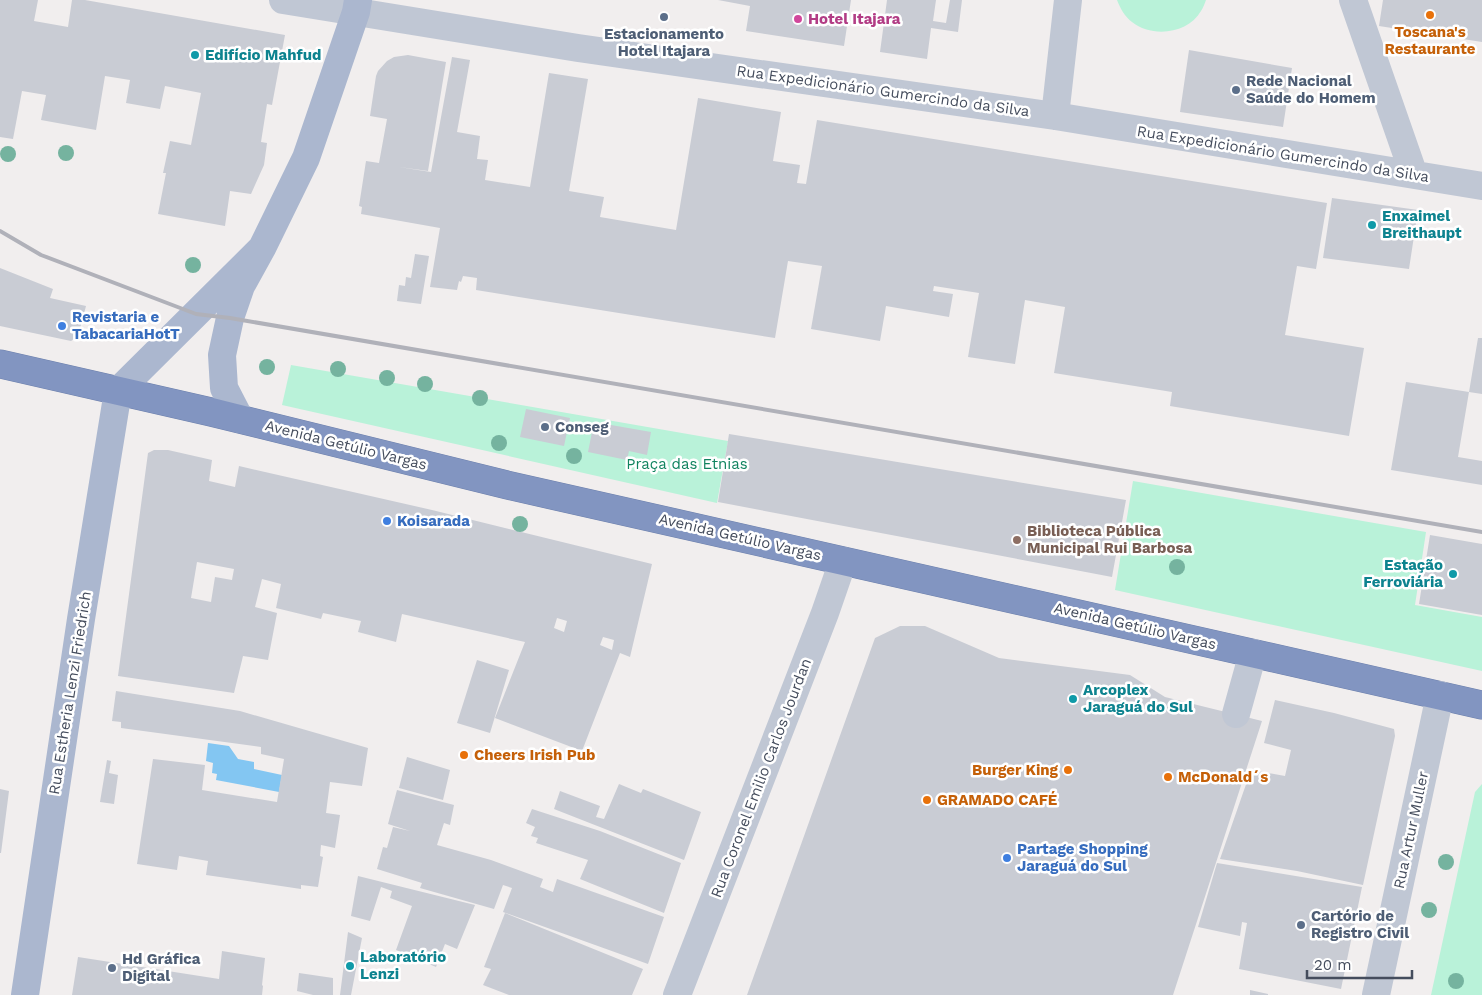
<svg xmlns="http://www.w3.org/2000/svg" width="1482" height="995" viewBox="0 0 1482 995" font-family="'Work Sans',sans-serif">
	<rect width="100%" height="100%" fill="#f1eeee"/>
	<path fill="#b9f2d9" d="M 1117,0 L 1206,0 C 1205,3 1203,8 1201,11 C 1188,34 1152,38 1132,22 C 1125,17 1120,8 1117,0 Z
		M 291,365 L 728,441 L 717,503 L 282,405 Z
		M 1133,481 L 1426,532 L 1415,605 L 1482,617 L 1482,671 L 1115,590 Z
		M 1482,784 L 1482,995 L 1431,995 L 1475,792 Z"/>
	<path fill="#83c6f2" d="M 208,743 L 229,746 L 238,759 L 254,762 L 254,769 L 282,775 L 279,792 L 216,780 L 217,774 L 212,773 L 213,763 L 206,761 Z"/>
	<path fill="#c9ccd4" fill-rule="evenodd" d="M 0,0 L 38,0 L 34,21 L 68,27 L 72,0 L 85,0 L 285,35 L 272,105 L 267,104 L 261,142 L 267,143 L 264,165 L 251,194 L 230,191 L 225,226 L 158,214 L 166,173 L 163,173 L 170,141 L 191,145 L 201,93 L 165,86 L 160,109 L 126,103 L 130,80 L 105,76 L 96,130 L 41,120 L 46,95 L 22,91 L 13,139 L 0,137 Z
		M 718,0 L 851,0 L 844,46 L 746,31 L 750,6 Z
		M 887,0 L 936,0 L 933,21 L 946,23 L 950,0 L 962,0 L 958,32 L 931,28 L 927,59 L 880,52 Z
		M 1383,0 L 1482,0 L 1482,42 L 1379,26 Z
		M 1189,50 L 1292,68 L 1283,127 L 1180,112 Z
		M 408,55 L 446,62 L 428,171 L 399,167 L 431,172 L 452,57 L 470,60 L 457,132 L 480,136 L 477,159 L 488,160 L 485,180 L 530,187 L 549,73 L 588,79 L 569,191 L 604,197 L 600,217 L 676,230 L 698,98 L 781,112 L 773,161 L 800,165 L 797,183 L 806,184 L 817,120 L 1327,203 L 1316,269 L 1297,266 L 1285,335 L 1364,348 L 1349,436 L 1170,406 L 1172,392 L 1054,373 L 1065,307 L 1025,300 L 1015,364 L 968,357 L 979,293 L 934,286 L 933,291 L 953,294 L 949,317 L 886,306 L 880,341 L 811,329 L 822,266 L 788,261 L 775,338 L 476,290 L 477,278 L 463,276 L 461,282 L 459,281 L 457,290 L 430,287 L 440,228 L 361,214 L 362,207 L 359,206 L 366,161 L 379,163 L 387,119 L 370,116 L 376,76 L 378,71 L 387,61 L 394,57 Z
		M 1332,198 L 1418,210 L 1409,269 L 1323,258 Z
		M 415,254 L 429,256 L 421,304 L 397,301 L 399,285 L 405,286 L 406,277 L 411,278 Z
		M 0,268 L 53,289 L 50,298 L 86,306 L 78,336 L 71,341 L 0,326 Z
		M 1478,338 L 1482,338 L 1482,394 L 1469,392 Z
		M 1406,382 L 1469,392 L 1458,457 L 1482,461 L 1482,485 L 1391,470 Z
		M 526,409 L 570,418 L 564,446 L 520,437 Z
		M 594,422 L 651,432 L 647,455 L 629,451 L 627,460 L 588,452 Z
		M 729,434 L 1126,500 L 1112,577 L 718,502 Z
		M 154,450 L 168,450 L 212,460 L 209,481 L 235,487 L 239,466 L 432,510 L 652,564 L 630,657 L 620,653 L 582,751 L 495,718 L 525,642 L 402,614 L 396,642 L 358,632 L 361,621 L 323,613 L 321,619 L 276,608 L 281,584 L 262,579 L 255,607 L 277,613 L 268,660 L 243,656 L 234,693 L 118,676 L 148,453 ZM 197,562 L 234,569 L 232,580 L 215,577 L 211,602 L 191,598 ZM 557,618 L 567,621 L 564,632 L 554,628 ZM 603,637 L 614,640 L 612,650 L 600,645 Z
		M 1430,535 L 1482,544 L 1482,615 L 1419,604 Z
		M 900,626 L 925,626 L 999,658 L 1130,675 L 1165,697 L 1262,721 L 1173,995 L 747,995 L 875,638 Z
		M 477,660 L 509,670 L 490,733 L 457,723 Z
		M 116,691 L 240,711 L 368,748 L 362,786 L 330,782 L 326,813 L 340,815 L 335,848 L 321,845 L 320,856 L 323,857 L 318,887 L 301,885 L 301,889 L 206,875 L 208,861 L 179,856 L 177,870 L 137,864 L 153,759 L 205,765 L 202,790 L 277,802 L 284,759 L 261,754 L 261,747 L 121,728 L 121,722 L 112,721 Z
		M 1275,700 L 1334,713 L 1394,729 L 1395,736 L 1363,885 L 1297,871 L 1220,859 L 1251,770 L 1285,776 L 1291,750 L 1264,743 Z
		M 407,757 L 450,770 L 443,800 L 399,788 Z
		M 107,760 L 111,761 L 109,773 L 118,775 L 114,804 L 100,802 Z
		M 619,784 L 641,793 L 643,789 L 701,812 L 684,860 L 554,809 L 560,791 L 600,806 L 596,817 L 604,819 Z
		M 0,789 L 9,791 L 1,853 L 0,853 Z
		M 397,790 L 454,805 L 450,825 L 444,823 L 437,845 L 491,860 L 543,879 L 540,887 L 553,892 L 557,879 L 664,917 L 648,964 L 503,912 L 512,888 L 503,885 L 494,909 L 420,888 L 422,883 L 377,869 L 383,847 L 387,848 L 393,827 L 410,831 L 388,824 Z
		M 532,809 L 600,831 L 681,863 L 664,913 L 580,879 L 588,860 L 536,843 L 538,838 L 531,836 L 535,827 L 526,823 Z
		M 1217,863 L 1362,887 L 1341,989 L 1239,969 L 1247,923 L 1242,922 L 1240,936 L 1198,927 Z
		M 358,876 L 475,905 L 457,949 L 445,944 L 436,967 L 396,950 L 412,906 L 390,898 L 392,891 L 381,887 L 370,921 L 351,916 Z
		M 505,913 L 643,969 L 632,995 L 509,995 L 483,985 L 491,969 L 484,967 Z
		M 348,932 L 362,938 L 351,995 L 340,995 Z
		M 222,951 L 265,958 L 262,985 L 263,986 L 262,995 L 72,995 L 78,957 L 219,979 Z
		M 299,973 L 333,978 L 333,995 L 313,995 L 297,991 Z
		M 1250,990 L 1268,994 L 1268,995 L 1250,995 Z"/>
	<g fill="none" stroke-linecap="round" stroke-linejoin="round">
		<g stroke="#6d80ac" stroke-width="29">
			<path id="highway" d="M 0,364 L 211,412 L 507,485 L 1482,705"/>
		</g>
		<path stroke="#c0c7d4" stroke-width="28" d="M 283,0 L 578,48 L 1055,116 L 1482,186
			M 1353,0 L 1414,175
			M 1055,116 L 1068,0
			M 1236,714 L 1253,653
			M 677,995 L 825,613 L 843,561
			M 1376,995 L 1440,695"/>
		<path stroke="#abb7cf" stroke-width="28" d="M 240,419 L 224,388 L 222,355 L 230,318 L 241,286 L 262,248 L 306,158 L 356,12 L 358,0
			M 25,995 L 81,619 L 118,391 L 262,248"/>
		<use href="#highway" stroke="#8295c1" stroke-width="28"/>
		<path stroke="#b0b1b9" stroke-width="4" d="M 0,231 L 41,255 L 196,314 L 230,318 L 1482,532"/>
	</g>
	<g fill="#75b39f">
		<circle cx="66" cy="153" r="8"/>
		<circle cx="8" cy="154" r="8"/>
		<circle cx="193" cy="265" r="8"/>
		<circle cx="267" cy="367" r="8"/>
		<circle cx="338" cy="369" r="8"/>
		<circle cx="387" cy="378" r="8"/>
		<circle cx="425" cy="384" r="8"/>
		<circle cx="480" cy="398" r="8"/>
		<circle cx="499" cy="443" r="8"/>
		<circle cx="574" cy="456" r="8"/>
		<circle cx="520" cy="524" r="8"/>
		<circle cx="1177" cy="567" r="8"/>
		<circle cx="1446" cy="862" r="8"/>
		<circle cx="1429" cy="910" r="8"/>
		<circle cx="1456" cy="981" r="8"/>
	</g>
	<g fill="#e8710a" stroke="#fff" stroke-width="2">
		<circle cx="1430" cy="15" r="5"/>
		<circle cx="464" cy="755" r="5"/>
		<circle cx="1068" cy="770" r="5"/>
		<circle cx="1168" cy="777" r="5"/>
		<circle cx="927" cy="800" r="5"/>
	</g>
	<g fill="#5c6f8a" stroke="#fff" stroke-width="2">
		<circle cx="664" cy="17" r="5"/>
		<circle cx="1236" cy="90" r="5"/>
		<circle cx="545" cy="427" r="5"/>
		<circle cx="1301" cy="925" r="5"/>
		<circle cx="112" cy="968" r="5"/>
	</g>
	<circle fill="#d1479c" stroke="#fff" stroke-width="2" cx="798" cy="19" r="5"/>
	<g fill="#0f9aa8" stroke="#fff" stroke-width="2">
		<circle cx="195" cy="55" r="5"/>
		<circle cx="1372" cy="225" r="5"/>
		<circle cx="1453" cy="574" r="5"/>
		<circle cx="1073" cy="699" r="5"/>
		<circle cx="350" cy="966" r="5"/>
	</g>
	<g fill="#3f7fe0" stroke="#fff" stroke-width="2">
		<circle cx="62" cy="326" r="5"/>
		<circle cx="387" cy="521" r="5"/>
		<circle cx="1007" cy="858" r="5"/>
	</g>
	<circle fill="#8d6e63" stroke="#fff" stroke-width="2" cx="1017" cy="540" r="5"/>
	<g text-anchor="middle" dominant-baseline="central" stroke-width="5" stroke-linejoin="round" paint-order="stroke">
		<g font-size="15" font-weight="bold" fill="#b23c85" stroke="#fff" text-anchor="start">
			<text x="808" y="19">Hotel Itajara</text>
		</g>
		<g font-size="15" font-weight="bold" fill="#c56008" stroke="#fff" text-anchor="start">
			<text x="1430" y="32" text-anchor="middle">Toscana's<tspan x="1430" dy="17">Restaurante</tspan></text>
			<text x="474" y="755">Cheers Irish Pub</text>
			<text x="1058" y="770" text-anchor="end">Burger King</text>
			<text x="1178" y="777">McDonald´s</text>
			<text x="937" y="800">GRAMADO CAFÉ</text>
		</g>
		<g font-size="15" font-weight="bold" fill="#4e5e75" stroke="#fff" text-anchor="start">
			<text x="664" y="34" text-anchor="middle">Estacionamento<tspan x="664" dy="17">Hotel Itajara</tspan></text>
			<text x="1246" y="81">Rede Nacional<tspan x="1246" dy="17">Saúde do Homem</tspan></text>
			<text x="555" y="427">Conseg</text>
			<text x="1311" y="916">Cartório de<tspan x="1311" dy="17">Registro Civil</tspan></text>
			<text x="122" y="959">Hd Gráfica<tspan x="122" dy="17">Digital</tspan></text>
		</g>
		<g font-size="15" font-weight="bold" fill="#0d838f" stroke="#fff" text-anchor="start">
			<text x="205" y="55">Edifício Mahfud</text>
			<text x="1382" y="216">Enxaimel<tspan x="1382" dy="17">Breithaupt</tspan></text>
			<text x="1443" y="565" text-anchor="end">Estação<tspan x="1443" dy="17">Ferroviária</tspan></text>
			<text x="1083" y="690">Arcoplex<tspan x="1083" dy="17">Jaraguá do Sul</tspan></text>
			<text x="360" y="957">Laboratório<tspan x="360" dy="17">Lenzi</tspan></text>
		</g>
		<g font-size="15" fill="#454d5d" stroke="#fff">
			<text transform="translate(883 91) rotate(8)">Rua Expedicionário Gumercindo da Silva</text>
			<text transform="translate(1283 154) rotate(9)">Rua Expedicionário Gumercindo da Silva</text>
			<text transform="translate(346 445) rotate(14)">Avenida Getúlio Vargas</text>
			<text transform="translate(740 537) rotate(13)">Avenida Getúlio Vargas</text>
			<text transform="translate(1135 626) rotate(13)">Avenida Getúlio Vargas</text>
			<text transform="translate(70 693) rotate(-81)">Rua Estheria Lenzi Friedrich</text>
			<text transform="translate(761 778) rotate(-69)">Rua Coronel Emilio Carlos Jourdan</text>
			<text transform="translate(1411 830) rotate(-78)">Rua Artur Muller</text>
		</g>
		<g font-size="15" font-weight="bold" fill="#366cbe" stroke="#fff" text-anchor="start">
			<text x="72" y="317">Revistaria e<tspan x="72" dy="17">TabacariaHotT</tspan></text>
			<text x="397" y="521">Koisarada</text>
			<text x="1017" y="849">Partage Shopping<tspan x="1017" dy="17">Jaraguá do Sul</tspan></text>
		</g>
		<g font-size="15" fill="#10835f" stroke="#fff">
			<text x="687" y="464">Praça das Etnias</text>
		</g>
		<g font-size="15" font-weight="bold" fill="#785e54" stroke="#fff" text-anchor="start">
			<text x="1027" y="531">Biblioteca Pública<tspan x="1027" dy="17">Municipal Rui Barbosa</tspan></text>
		</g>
	</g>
	<path d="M1307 970v8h105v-8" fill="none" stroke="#454d5d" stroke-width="2.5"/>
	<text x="1314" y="970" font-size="15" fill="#454d5d" stroke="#ffffff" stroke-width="4" paint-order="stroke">20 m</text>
</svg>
